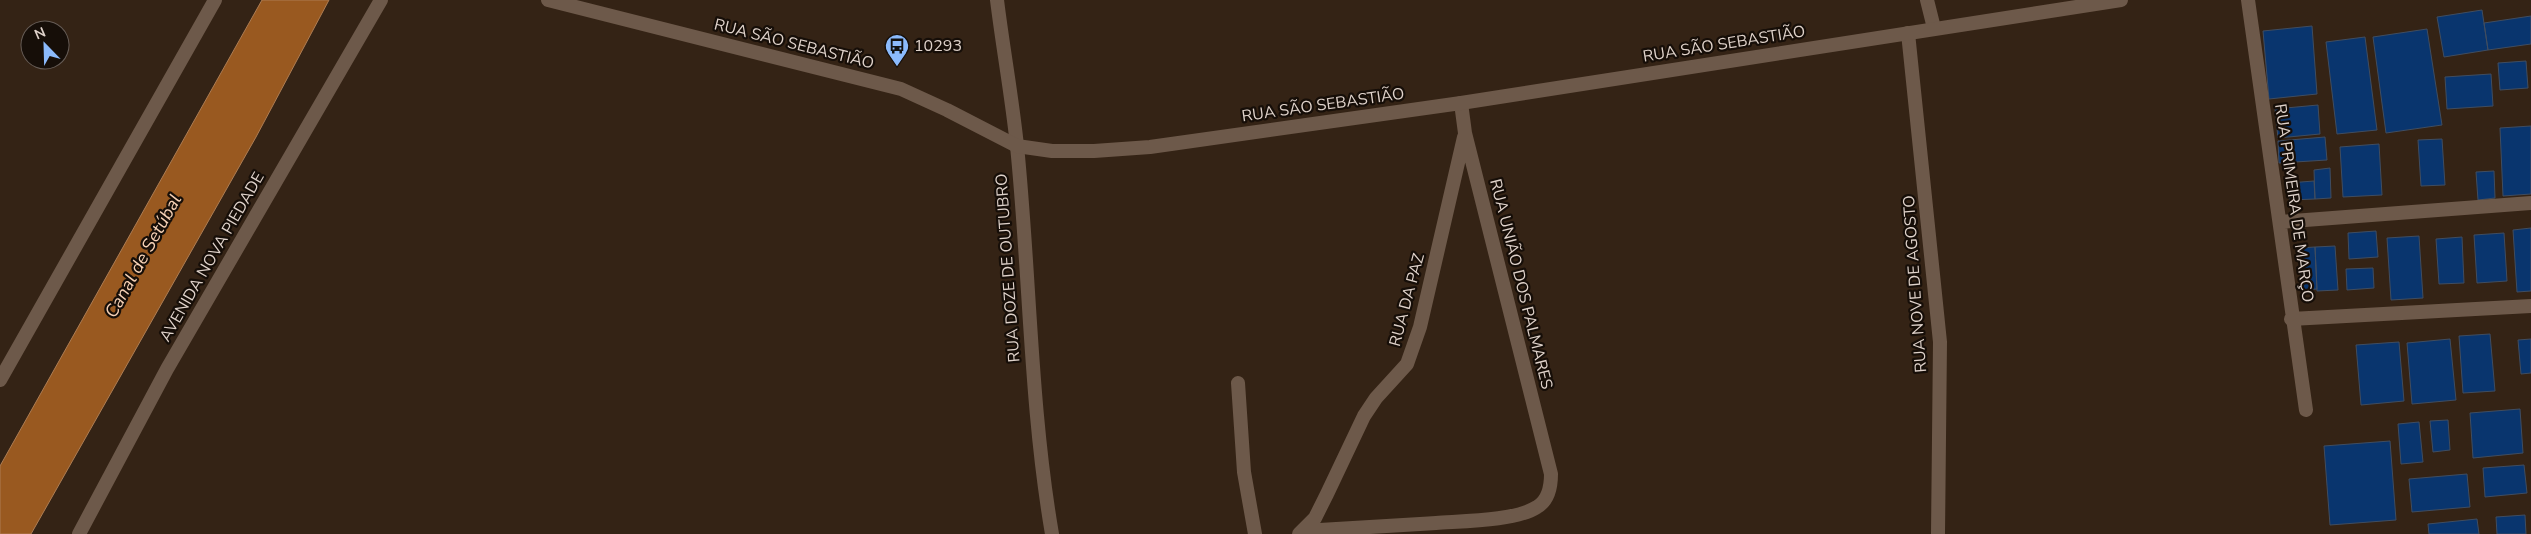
<svg xmlns="http://www.w3.org/2000/svg" width="2531" height="534" viewBox="0 0 2531 534" font-family="'Nunito Sans',sans-serif">
	<rect width="100%" height="100%" fill="#342315"/>
	<path fill="#995920" stroke="#ae7d53" d="M 262,0 L 329,0 L 256,137 L 31,534 L 0,534 L 0,466 Z"/>
	<path fill="#09356e" stroke="#404d60" d="M 2482,10 L 2488,50 L 2444,57 L 2437,17 Z
		M 2531,16 L 2531,44 L 2488,50 L 2484,23 Z
		M 2312,26 L 2317,94 L 2269,99 L 2263,31 Z
		M 2427,29 L 2442,125 L 2386,133 L 2373,37 Z
		M 2365,37 L 2377,130 L 2337,134 L 2326,42 Z
		M 2526,61 L 2528,88 L 2500,90 L 2498,63 Z
		M 2491,74 L 2493,106 L 2447,109 L 2445,77 Z
		M 2318,105 L 2320,134 L 2278,138 L 2275,109 Z
		M 2531,126 L 2531,194 L 2503,196 L 2500,128 Z
		M 2325,137 L 2327,160 L 2279,163 L 2278,141 Z
		M 2442,139 L 2445,185 L 2421,186 L 2418,140 Z
		M 2379,144 L 2382,195 L 2343,197 L 2340,147 Z
		M 2330,168 L 2331,198 L 2315,199 L 2314,170 Z
		M 2494,171 L 2495,198 L 2478,200 L 2476,172 Z
		M 2314,181 L 2315,199 L 2290,200 L 2288,183 Z
		M 2531,228 L 2531,291 L 2517,292 L 2513,230 Z
		M 2376,231 L 2378,257 L 2349,259 L 2348,233 Z
		M 2504,233 L 2507,281 L 2477,283 L 2474,235 Z
		M 2419,236 L 2423,298 L 2391,300 L 2387,238 Z
		M 2462,237 L 2464,283 L 2439,284 L 2436,239 Z
		M 2335,246 L 2338,290 L 2317,291 L 2315,247 Z
		M 2315,247 L 2317,289 L 2302,290 L 2299,248 Z
		M 2373,268 L 2374,288 L 2347,290 L 2346,269 Z
		M 2490,334 L 2495,391 L 2463,393 L 2459,336 Z
		M 2450,339 L 2456,400 L 2412,404 L 2407,343 Z
		M 2531,339 L 2531,373 L 2521,374 L 2518,340 Z
		M 2399,342 L 2404,401 L 2361,405 L 2356,345 Z
		M 2520,409 L 2523,453 L 2473,458 L 2470,413 Z
		M 2448,420 L 2450,450 L 2433,452 L 2430,421 Z
		M 2419,422 L 2423,462 L 2401,464 L 2398,424 Z
		M 2390,441 L 2396,520 L 2330,525 L 2324,446 Z
		M 2524,465 L 2527,493 L 2485,497 L 2483,468 Z
		M 2467,474 L 2470,507 L 2412,512 L 2409,479 Z
		M 2525,515 L 2526,534 L 2497,534 L 2496,517 Z
		M 2477,519 L 2479,534 L 2429,534 L 2428,524 Z"/>
	<g fill="none" stroke-linecap="round" stroke-linejoin="round">
		<path stroke="#6d594a" stroke-width="14" d="M 997,0 C 1003,49 1012,97 1017,146 C 1030,275 1030,406 1052,534
			M 1927,0 L 1934,28
			M 2248,0 L 2306,410
			M 1908,33 L 1940,342 L 1938,534
			M 2280,222 L 2531,203
			M 2291,319 L 2531,306
			M 1238,383 L 1244,472 L 1255,534
			M 1303,531 C 1348,528 1392,526 1436,523 C 1463,521 1515,521 1537,507 C 1549,500 1551,486 1551,474 L 1465,133 L 1461,103
			M 1299,534 L 1315,518 L 1327,494 L 1364,416 L 1376,398 L 1407,364 L 1420,327 L 1464,137"/>
		<path stroke="#6d594a" stroke-width="14" d="M 548,0 L 901,89 L 947,110 L 1017,146 L 1052,151 L 1094,151 L 1150,147 L 1461,103 L 2121,0
			M 0,380 L 215,0
			M 79,534 L 167,369 L 381,0"/>
	</g>
	<defs>
		<g id="bus-pin" transform="scale(1.25)"><path d="M0 17L-7.5 6A9.5 9.5 0 1 1 7.5 6Z" fill="#8bbafc" stroke="#160e08"/><path d="M-5-6H5V4H4V6H2V4H-2V6H-4V4H-5ZM-3.5-4V0h7V-4ZM-3.5 1.2v1.5H-2V1.2ZM2 1.2v1.5H3.5V1.2Z" fill="#111"/></g>
	</defs>
	<g fill-rule="evenodd">
		<use href="#bus-pin" x="897" y="46"/>
	</g>
	<g text-anchor="middle" dominant-baseline="central" stroke-width="4.5" stroke-linejoin="round" paint-order="stroke">
		<g font-size="16" fill="#dfd2ca" stroke="#160e08">
			<text transform="translate(794 44) rotate(14)">RUA SÃO SEBASTIÃO</text>
			<text transform="translate(1724 44) rotate(-9)">RUA SÃO SEBASTIÃO</text>
			<text transform="translate(1323 105) rotate(-8)">RUA SÃO SEBASTIÃO</text>
			<text transform="translate(2294 203) rotate(82)">RUA PRIMEIRA DE MARÇO</text>
			<text transform="translate(212 257) rotate(-60)">AVENIDA NOVA PIEDADE</text>
			<text transform="translate(1008 268) rotate(-94)">RUA DOZE DE OUTUBRO</text>
			<text transform="translate(1521 284) rotate(76)">RUA UNIÃO DOS PALMARES</text>
			<text transform="translate(1915 284) rotate(-94)">RUA NOVE DE AGOSTO</text>
			<text transform="translate(1407 300) rotate(-75)">RUA DA PAZ</text>
		</g>
		<g font-size="16" fill="#dfd2ca" stroke="#160e08" text-anchor="start">
			<text x="914" y="46">10293</text>
		</g>
		<g font-size="18" font-style="italic" fill="#f6d1b5" stroke="#160e08">
			<text transform="translate(143 256) rotate(-61)">Canal de Setúbal</text>
		</g>
	</g>
	<g transform="translate(45 45) rotate(337)"><circle r="24" fill="#160e08" stroke="#665c56"/>
	<path d="M0-4L9 19L0 12L-9 19Z" fill="#8bbafc"/>
	<text y="-8" font-size="14" font-weight="bold" text-anchor="middle" fill="#dfd2ca">N</text>
	</g>
</svg>
